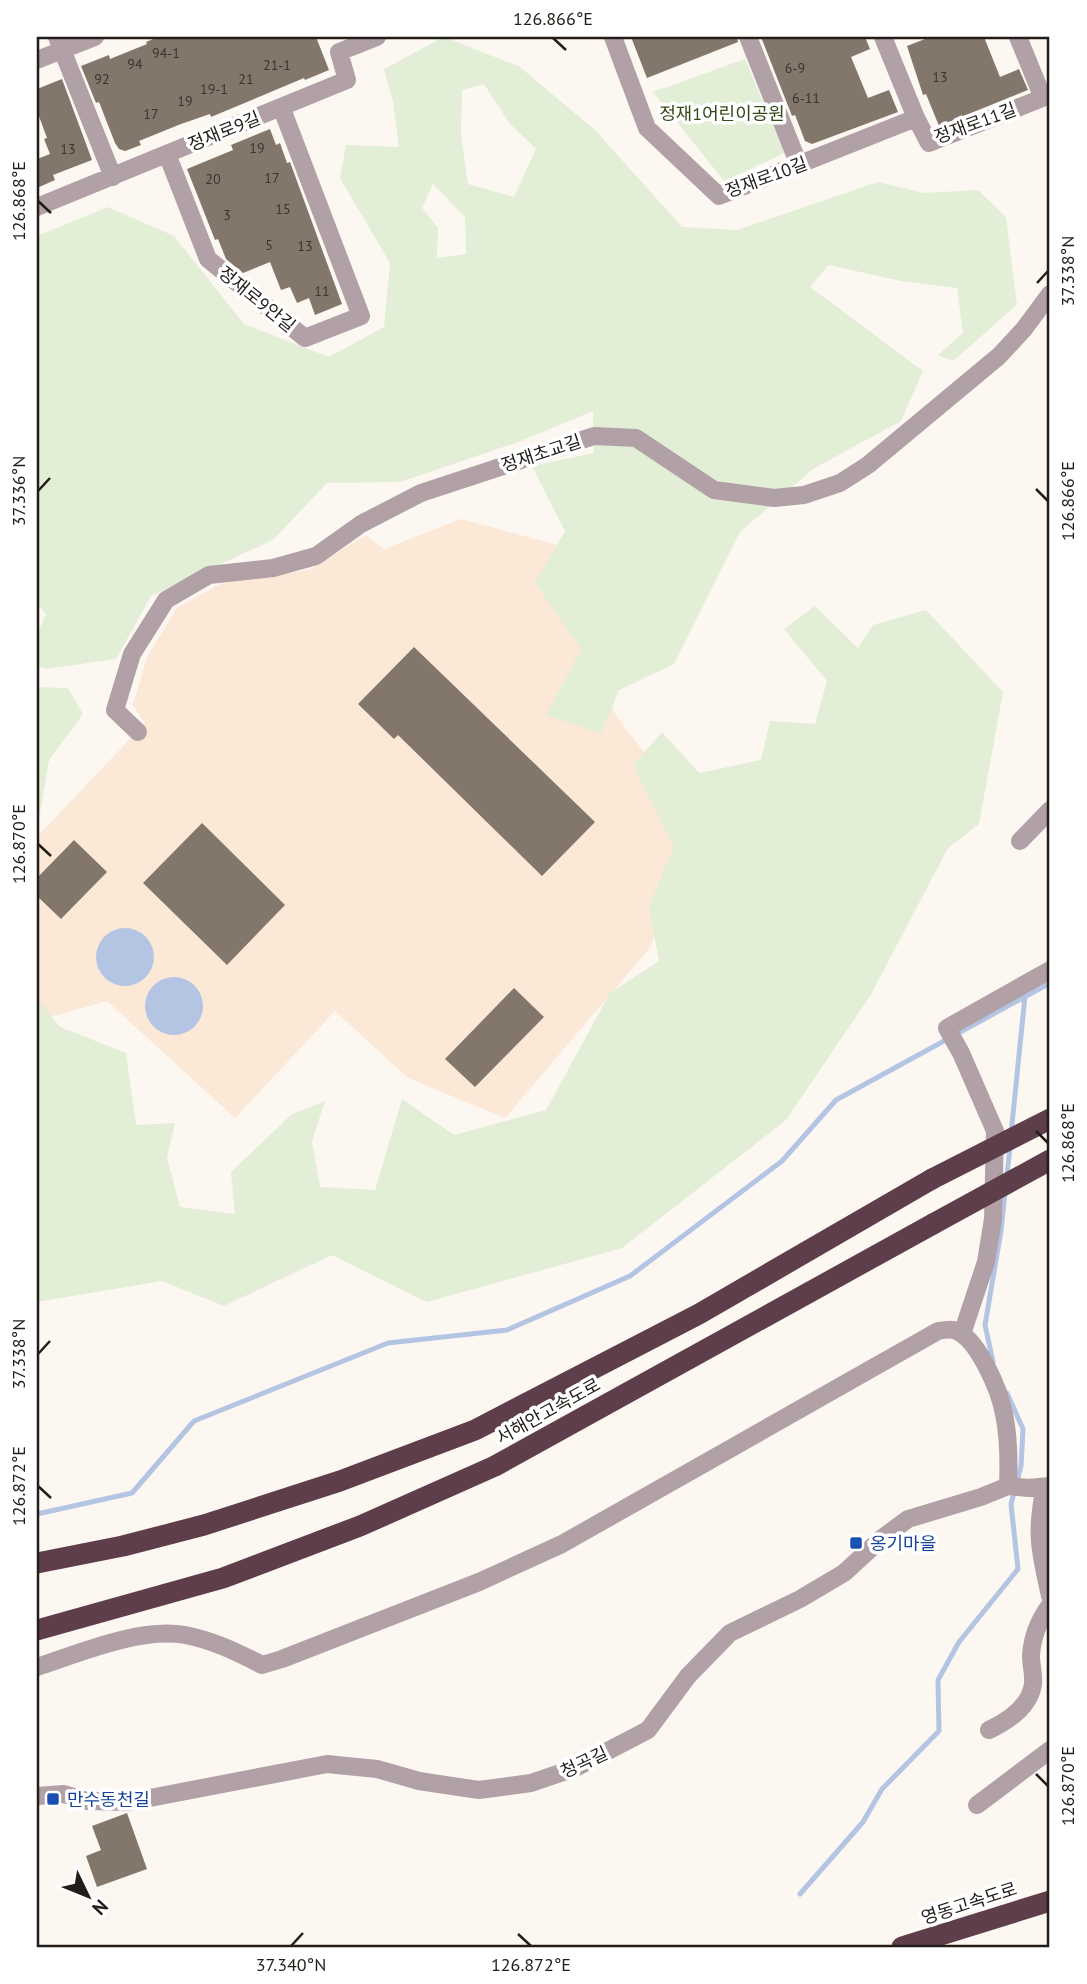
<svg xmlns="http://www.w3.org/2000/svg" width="1087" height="1984" viewBox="0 0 1087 1984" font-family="'PT Sans','Noto Sans KR',sans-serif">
	<rect width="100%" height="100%" fill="#fdf7f2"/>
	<path fill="#fce8d6" d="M 461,519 L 576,550 L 598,671 L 615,714 L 658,771 L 683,871 L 649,949 L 505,1118 L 408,1078 L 335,1011 L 235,1118 L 107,1001 L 50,1017 L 37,1002 L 37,837 L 145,723 L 133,705 L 147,657 L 177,608 L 222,583 L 309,570 L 366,535 L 384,549 Z"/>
	<path fill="#e2eed6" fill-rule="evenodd" d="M 444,37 L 520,67 L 596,131 L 682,227 L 737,230 L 878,182 L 924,193 L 978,190 L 1006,217 L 1017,305 L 953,361 L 938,355 L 963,333 L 957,288 L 901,281 L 829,265 L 810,287 L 923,371 L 901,421 L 813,469 L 740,532 L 674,664 L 619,690 L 601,734 L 546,715 L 581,649 L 535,583 L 565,531 L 532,466 L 594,453 L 593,411 L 521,441 L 400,482 L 327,483 L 273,540 L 151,596 L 116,659 L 46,669 L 37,666 L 37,635 L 46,614 L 37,604 L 37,236 L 108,207 L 174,236 L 244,324 L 329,357 L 384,327 L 390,263 L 340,178 L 346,145 L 399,147 L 393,102 L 384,69 ZM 484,84 L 510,124 L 536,149 L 514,197 L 468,184 L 461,136 L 462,90 ZM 433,184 L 465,217 L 466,254 L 437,258 L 438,228 L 422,208 Z
		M 745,59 L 785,153 L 724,181 L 653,92 Z
		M 815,606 L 858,648 L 873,625 L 926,610 L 1003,692 L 979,824 L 948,848 L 870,996 L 786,1120 L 622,1248 L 427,1302 L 332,1255 L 224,1306 L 162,1281 L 37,1302 L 37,998 L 60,1027 L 126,1053 L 136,1125 L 175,1123 L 167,1158 L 180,1207 L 235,1214 L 231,1172 L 292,1114 L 325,1101 L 312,1141 L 320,1187 L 375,1190 L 402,1099 L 454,1135 L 546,1110 L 610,993 L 659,961 L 649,907 L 674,846 L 633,765 L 662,732 L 699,773 L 761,760 L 770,721 L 815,724 L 827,681 L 784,629 Z
		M 37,687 L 68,688 L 83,714 L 49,760 L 40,813 L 37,817 Z"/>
	<path fill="#b4c5e4" d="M96 957a29 29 0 1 1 58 0a29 29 0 1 1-58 0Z
		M145 1006a29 29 0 1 1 58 0a29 29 0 1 1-58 0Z"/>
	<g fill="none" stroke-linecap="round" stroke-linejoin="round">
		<path stroke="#b4c5e4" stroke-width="5" d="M 1011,1134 L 1025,996
			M 1007,1175 L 1010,1147
			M 993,1362 L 985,1325 L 1001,1231 L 1005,1192
			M 37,1514 L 132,1493 L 194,1421 L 388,1343 L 507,1330 L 630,1276 L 782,1161 L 836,1100 L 1050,983
			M 800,1894 L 863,1822 L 882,1789 L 939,1731 L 938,1680 L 959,1642 L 1018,1569 L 1011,1504 L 1021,1466 L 1023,1429 L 1007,1393"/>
	</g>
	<path fill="#83776c" d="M 158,37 L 316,37 L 329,70 L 305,80 L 304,78 L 211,117 L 210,114 L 181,124 L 139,141 L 141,145 L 125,151 L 119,149 L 115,143 L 99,102 L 96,103 L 81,66 L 109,55 L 110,59 L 147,44 L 146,42 Z
		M 631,37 L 737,37 L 738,42 L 647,78 Z
		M 761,37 L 865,37 L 870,49 L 851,57 L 868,98 L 889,90 L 898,112 L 812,144 L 805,141 L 795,115 L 792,116 Z
		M 930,37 L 984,37 L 1000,77 L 1019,69 L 1028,90 L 939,126 L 926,94 L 923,95 L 907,46 Z
		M 62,79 L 92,160 L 53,175 L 55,180 L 37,188 L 37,159 L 50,154 L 44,139 L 47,138 L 37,111 L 37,89 Z
		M 270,129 L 276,145 L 280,143 L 287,163 L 290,162 L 342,304 L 315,315 L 309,298 L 297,303 L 290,287 L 281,290 L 270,262 L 243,273 L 226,259 L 218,239 L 215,240 L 187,169 L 233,150 L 231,145 Z
		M 414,647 L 595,822 L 542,876 L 398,735 L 394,739 L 358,704 Z
		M 202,823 L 285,905 L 227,965 L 143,883 Z
		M 74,840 L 107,872 L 61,919 L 37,896 L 37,878 Z
		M 514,988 L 544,1017 L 475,1087 L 445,1059 Z
		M 127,1813 L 147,1869 L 97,1887 L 86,1856 L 101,1850 L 92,1826 Z"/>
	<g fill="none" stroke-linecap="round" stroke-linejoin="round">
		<path stroke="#b1a0a5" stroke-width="18" d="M 57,37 L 113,177
			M 613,37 L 647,128 L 719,196 L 916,118
			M 748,37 L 799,165
			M 883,37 L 916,118 L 929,143 L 1050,95
			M 1018,37 L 1043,98
			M 37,60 L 95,37
			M 167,154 L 208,259 L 305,338 L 361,316 L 282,109
			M 37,207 L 347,80 L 339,52 L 377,37
			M 138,732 L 115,710 L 132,654 L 166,600 L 209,575 L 273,568 L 316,556 L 361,524 L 421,493 L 594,436 L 636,438 L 714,490 L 774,498 L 804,495 L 840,483 L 868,465 L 999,356 L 1024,329 L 1050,294
			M 1020,841 L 1050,810
			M 962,1334 L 986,1262 L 993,1219 L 995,1131 L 961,1053 L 947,1028 L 1050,970
			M 1045,1487 C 1035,1533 1040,1551 1050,1596
			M 37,1667 C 79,1653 141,1627 185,1635 C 212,1640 237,1652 262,1665 L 282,1659 L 479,1582 L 562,1544 L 938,1331 C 943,1330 949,1329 954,1330 C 978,1337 1000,1392 1004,1414 C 1009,1437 1009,1462 1008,1486
			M 989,1730 C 1008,1721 1030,1706 1033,1684 C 1034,1674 1031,1665 1031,1656 C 1032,1637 1039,1620 1050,1605
			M 37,1796 L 64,1794 L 87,1801 L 129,1802 L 327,1764 L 377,1769 L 419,1781 L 479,1790 L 531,1783 L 575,1768 L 648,1730 L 688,1676 L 730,1633 L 800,1599 L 844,1573 L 881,1539 L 908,1519 L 981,1497 L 1008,1486 L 1028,1488 L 1050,1486
			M 977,1805 L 1050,1750"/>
		<path stroke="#5e3e4a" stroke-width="21" d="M 37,1563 L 123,1546 L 204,1525 L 340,1481 L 475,1430 L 699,1314 L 932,1179
			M 37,1630 L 223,1578 L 360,1526 L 495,1466 L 933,1224
			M 902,1947 L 1050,1901"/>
		<path stroke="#5e3e4a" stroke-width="21" d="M 932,1179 L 1050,1119
			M 933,1224 L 1050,1160"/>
	</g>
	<path fill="none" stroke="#221d18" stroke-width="2.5" d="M 553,38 L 566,50M 38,201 L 51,213M 1037,283 L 1048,271M 1036,489 L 1048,501M 38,491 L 50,478M 38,844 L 51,856M 1036,1131 L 1048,1143M 38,1354 L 50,1341M 38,1486 L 51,1498M 1036,1774 L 1048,1786M 518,1934 L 531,1946M 291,1946 L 303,1933"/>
	<g fill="#1a4fb4" stroke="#fff" stroke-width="2.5">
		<rect x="849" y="1536" width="14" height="14" rx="3.5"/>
		<rect x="46" y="1792" width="14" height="14" rx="3.5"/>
	</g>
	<g text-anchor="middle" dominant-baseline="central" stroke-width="7" stroke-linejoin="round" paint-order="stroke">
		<g font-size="14" fill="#3a342d">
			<text x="166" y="53">94-1</text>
			<text x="135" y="64">94</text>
			<text x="277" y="65">21-1</text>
			<text x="795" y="68">6-9</text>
			<text x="940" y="77">13</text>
			<text x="102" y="79">92</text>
			<text x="246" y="79">21</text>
			<text x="214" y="89">19-1</text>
			<text x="806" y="98">6-11</text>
			<text x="185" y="101">19</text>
			<text x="151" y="114">17</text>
			<text x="257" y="148">19</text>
			<text x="68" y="149">13</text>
			<text x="272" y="178">17</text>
			<text x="213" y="179">20</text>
			<text x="283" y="209">15</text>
			<text x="227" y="215">3</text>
			<text x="269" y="245">5</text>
			<text x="305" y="246">13</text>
			<text x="322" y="291">11</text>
		</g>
		<g font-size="18" fill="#354918" stroke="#fff">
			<text x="722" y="113">정재1어린이공원</text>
		</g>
		<g font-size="18" fill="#221d18" stroke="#fff">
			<text transform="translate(975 123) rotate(-20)">정재로11길</text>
			<text transform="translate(224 131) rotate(-22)">정재로9길</text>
			<text transform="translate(766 177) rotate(-20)">정재로10길</text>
			<text transform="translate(257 299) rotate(39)">정재로9안길</text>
			<text transform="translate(541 453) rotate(-18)">정재초교길</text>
			<text transform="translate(548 1411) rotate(-29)">서해안고속도로</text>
			<text transform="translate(584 1762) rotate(-25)">청곡길</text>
			<text transform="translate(969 1903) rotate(-18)">영동고속도로</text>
		</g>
		<g font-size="18" fill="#164399" stroke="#fff" text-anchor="start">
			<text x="870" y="1543">옹기마을</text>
			<text x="67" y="1799">만수동천길</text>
		</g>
	</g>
	<rect width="1087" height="1984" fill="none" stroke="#ffffff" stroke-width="77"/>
	<g transform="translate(88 1896) rotate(133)" stroke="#ffffff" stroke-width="5" paint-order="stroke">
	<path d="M0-5L12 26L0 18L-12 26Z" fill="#221d18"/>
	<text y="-10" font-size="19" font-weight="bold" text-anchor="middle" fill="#221d18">N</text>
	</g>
	<rect x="38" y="38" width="1010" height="1908" fill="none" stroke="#221d18" stroke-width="2.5"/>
	<g font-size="18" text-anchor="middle" fill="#221d18">
		<text x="553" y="25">126.866°E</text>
		<text transform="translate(19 201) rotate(-90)" y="6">126.868°E</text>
		<text transform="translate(1068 271) rotate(-90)" y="6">37.338°N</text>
		<text transform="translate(19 491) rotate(-90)" y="6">37.336°N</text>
		<text transform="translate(1068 501) rotate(-90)" y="6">126.866°E</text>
		<text transform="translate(19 844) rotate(-90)" y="6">126.870°E</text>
		<text transform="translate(1068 1143) rotate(-90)" y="6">126.868°E</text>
		<text transform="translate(19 1354) rotate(-90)" y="6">37.338°N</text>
		<text transform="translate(19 1486) rotate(-90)" y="6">126.872°E</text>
		<text transform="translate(1068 1786) rotate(-90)" y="6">126.870°E</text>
		<text x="291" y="1971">37.340°N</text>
		<text x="531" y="1971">126.872°E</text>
	</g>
</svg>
